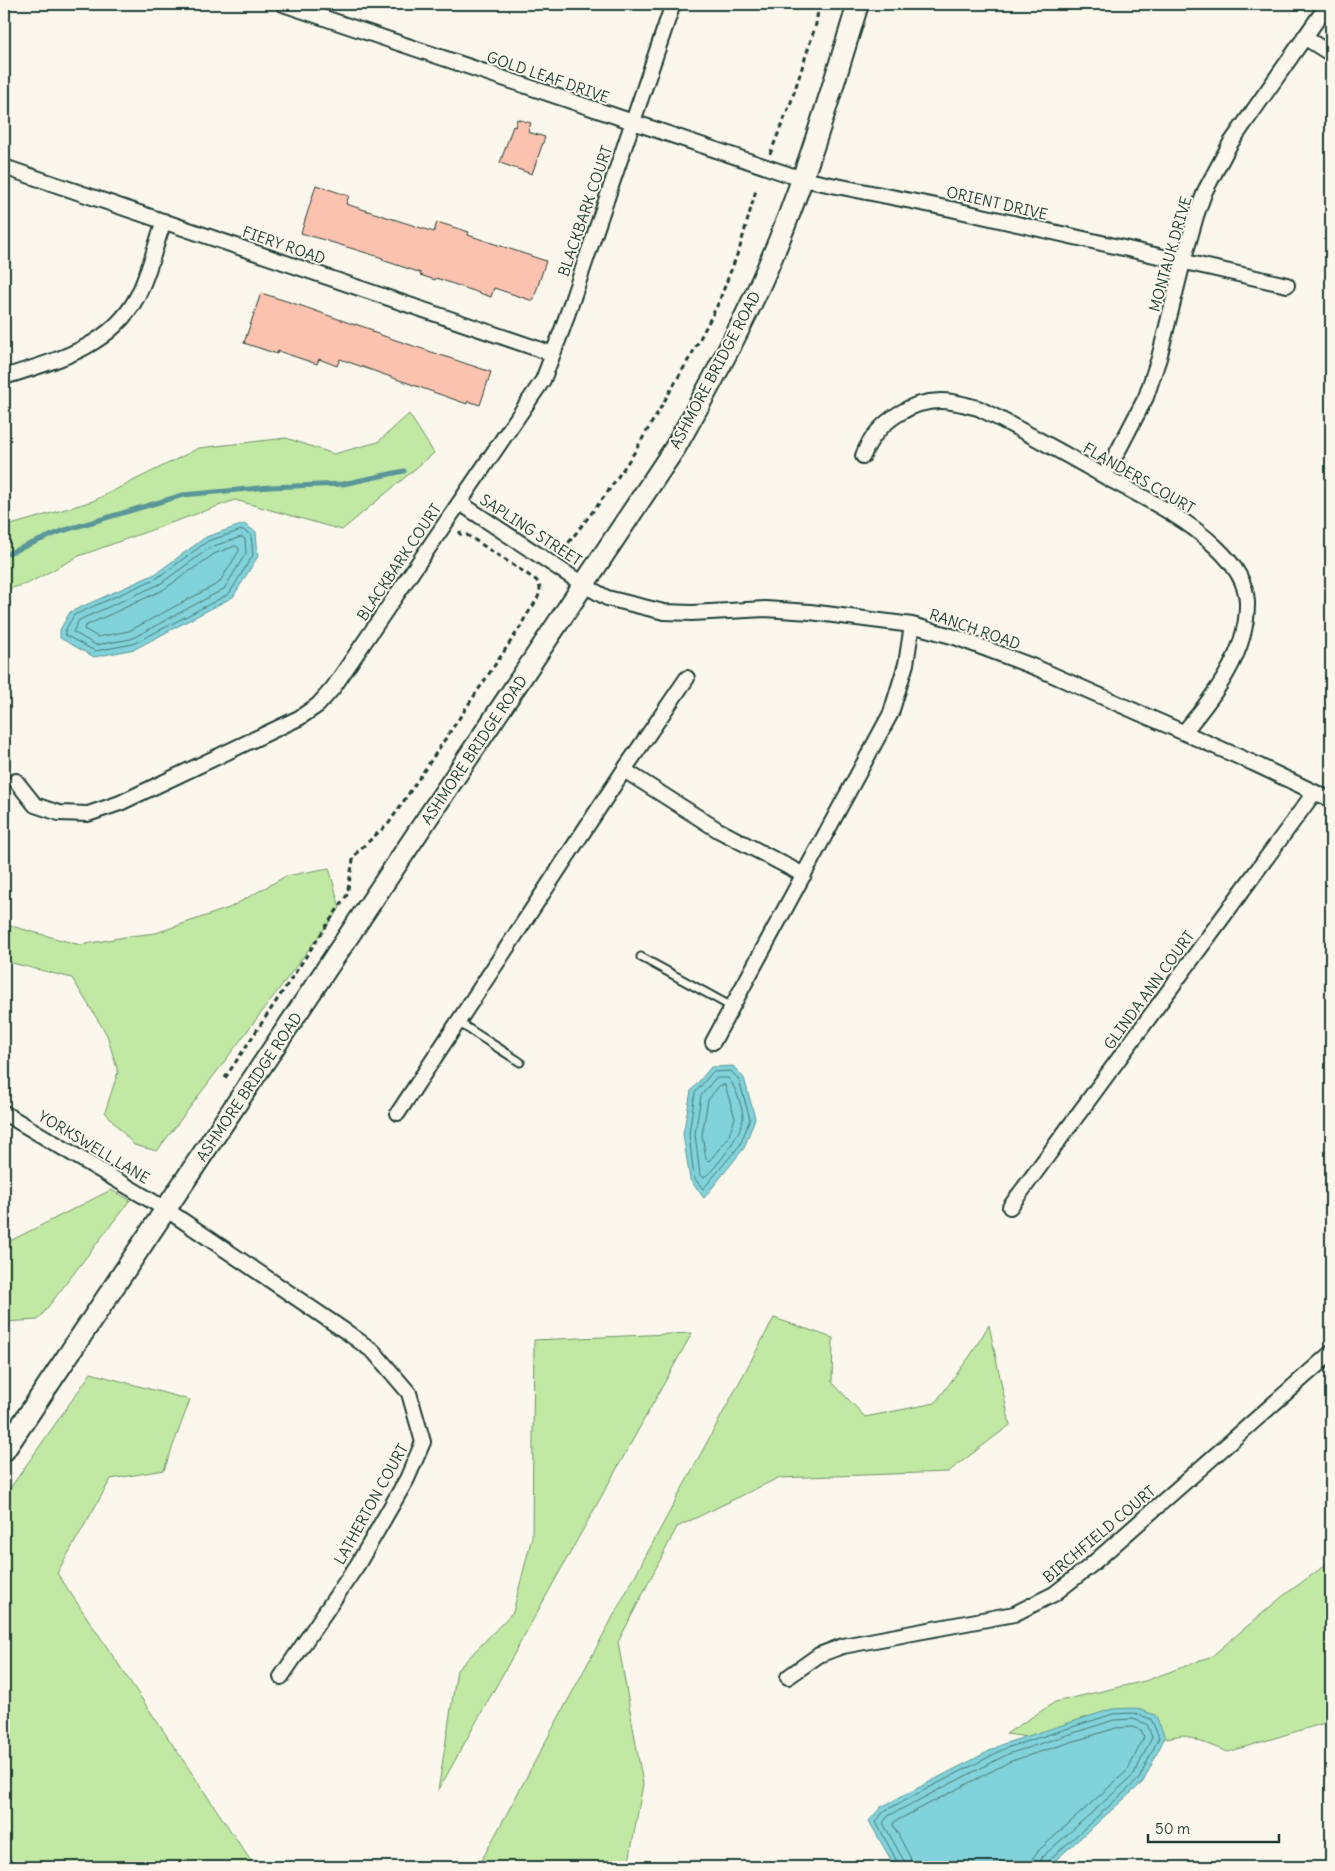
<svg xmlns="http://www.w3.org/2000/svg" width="1335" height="1871" viewBox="0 0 1335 1871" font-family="Delius,sans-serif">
	<rect width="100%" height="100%" fill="#fbf7ec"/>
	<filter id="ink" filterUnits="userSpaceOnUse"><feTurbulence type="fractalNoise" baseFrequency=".02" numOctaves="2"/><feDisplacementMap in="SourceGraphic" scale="10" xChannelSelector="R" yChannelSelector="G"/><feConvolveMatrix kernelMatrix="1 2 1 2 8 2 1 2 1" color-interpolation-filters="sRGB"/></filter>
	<g filter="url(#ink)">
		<path fill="#c2e9a3" stroke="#70936c" d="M 409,414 L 434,453 L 342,530 L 235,500 L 79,556 L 27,584 L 4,590 L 4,527 L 93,501 L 199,448 L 286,438 L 334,454 L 378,442 Z
			M 329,868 L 340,908 L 157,1151 L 134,1145 L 105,1112 L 118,1072 L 107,1035 L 72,978 L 4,961 L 4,924 L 80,945 L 130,936 L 156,933 L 229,908 L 286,876 Z
			M 111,1190 L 130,1200 L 38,1320 L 4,1322 L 4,1244 Z
			M 774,1318 L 833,1338 L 832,1382 L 865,1417 L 935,1403 L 970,1356 L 989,1325 L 1010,1425 L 948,1472 L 778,1478 L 677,1527 L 618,1642 L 643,1784 L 628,1867 L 478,1867 Z
			M 692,1333 L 438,1791 L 457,1670 L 513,1612 L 532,1537 L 534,1340 Z
			M 91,1373 L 190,1400 L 164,1470 L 111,1479 L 57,1573 L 255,1867 L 13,1867 L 4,1860 L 4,1497 Z
			M 1331,1561 L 1331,1721 L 1228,1752 L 1183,1735 L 1111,1748 L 1006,1734 L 1055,1702 L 1145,1681 L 1212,1656 L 1283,1596 Z"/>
		<path fill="#81d2da" stroke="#5a9698" d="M 244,524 L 256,532 L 258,556 L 233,597 L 135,649 L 94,657 L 60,638 L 60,630 L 70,612 L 155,574 L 206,537 Z
			M 733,1066 L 744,1078 L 755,1118 L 744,1148 L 704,1198 L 690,1180 L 683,1134 L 691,1091 L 711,1067 Z
			M 1135,1708 L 1155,1715 L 1165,1737 L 1143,1782 L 1048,1867 L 895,1867 L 869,1821 L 881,1807 L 1003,1744 L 1112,1709 Z"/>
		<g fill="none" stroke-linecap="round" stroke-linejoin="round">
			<path stroke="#467976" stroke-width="1" d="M 243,530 L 251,535 L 253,555 L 229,594 L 133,644 L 95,651 L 65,635 L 65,631 L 74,615 L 157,578 L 208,541 Z
				M 242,537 L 245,539 L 246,553 L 224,589 L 131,639 L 96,645 L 73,632 L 79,620 L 160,584 L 211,547 Z
				M 236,546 L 239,548 L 239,551 L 219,583 L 129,631 L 98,637 L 84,629 L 85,626 L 163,590 L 214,554 Z
				M 713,1072 L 731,1071 L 739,1080 L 750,1119 L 740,1145 L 703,1189 L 694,1178 L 689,1134 L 695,1093 Z
				M 716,1078 L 728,1078 C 734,1083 743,1108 743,1117 C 743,1132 715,1171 703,1178 L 700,1175 L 695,1134 L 701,1096 Z
				M 725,1085 L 735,1118 L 728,1138 L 710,1160 L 708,1161 L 706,1159 L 702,1135 L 708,1100 L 719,1086 Z
				M 899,1867 L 898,1863 L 876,1822 L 884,1811 L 1006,1748 L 1113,1714 L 1134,1713 L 1151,1719 L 1159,1737 L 1139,1779 L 1047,1862 L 1045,1867
				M 905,1867 L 904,1861 L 883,1823 L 888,1816 L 1008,1754 L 1114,1720 L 1133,1719 L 1147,1724 L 1152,1737 L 1134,1775 L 1042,1857 L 1039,1867
				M 912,1867 L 910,1857 L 893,1825 L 894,1822 L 1011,1761 L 1116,1728 L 1132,1727 L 1141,1730 L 1144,1737 L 1128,1770 L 1037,1852 L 1033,1858 L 1031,1867"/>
			<path stroke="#5a9698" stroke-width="5" d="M 4,555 L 62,531 L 183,495 L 270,487 L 343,484 L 404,471"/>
		</g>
		<path fill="#fac2af" stroke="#1f3d34" d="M 517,119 L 531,123 L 528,132 L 545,137 L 532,174 L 500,163 L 513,126 L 515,127 Z
			M 316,185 L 349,196 L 346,204 L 434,232 L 437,222 L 469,232 L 468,235 L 546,261 L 533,301 L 494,288 L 491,297 L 436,278 L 435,280 L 420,275 L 421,273 L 382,260 L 383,258 L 301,233 Z
			M 261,293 L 302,306 L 355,325 L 355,324 L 373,330 L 372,332 L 491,372 L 480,405 L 468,401 L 467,404 L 340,359 L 337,366 L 319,359 L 317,364 L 278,351 L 277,354 L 244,343 Z"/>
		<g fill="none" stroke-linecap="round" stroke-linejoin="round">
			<g stroke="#1f3d34" stroke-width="11">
				<path id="service" d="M 641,957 L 732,1007
					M 458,1022 L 520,1062"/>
			</g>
			<g stroke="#1f3d34" stroke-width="18">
				<path id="minor" d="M 283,4 L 802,179 L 951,209 L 1287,285
					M 1304,37 L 1331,54
					M 4,167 L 553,354
					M 4,377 C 54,361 110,348 137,297 C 149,274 155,246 164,221
					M 863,456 C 876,422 914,396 952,402 C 960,403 969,406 978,408 C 1023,430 1067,455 1111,480 C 1147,499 1187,519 1216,547 C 1232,562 1246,580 1247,602 C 1248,653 1214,696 1184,732
					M 1105,476 L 1146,397 L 1159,358 L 1183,262 L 1196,216 L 1205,191 L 1230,144 L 1328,4
					M 460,503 L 584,585 L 607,598 L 664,612 L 692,613 L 765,609 L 810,612 L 912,625 L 955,637 L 1037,668 L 1253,763 L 1331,800
					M 624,770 L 718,830 L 804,875
					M 16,781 L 35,805 L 59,813 L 88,814 L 120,803 L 299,718 L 318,705 L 333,688 L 543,380 L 562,330 L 673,4
					M 713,1042 L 891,713 L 906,664 L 912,625
					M 4,1113 L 167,1210 L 348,1333 L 374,1352 L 409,1393 L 423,1442 L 407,1479 L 358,1564 L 281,1677
					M 398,1113 L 624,770 L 687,678
					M 1010,1207 L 1314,793
					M 788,1677 L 819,1655 L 843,1646 L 1014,1614 L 1054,1594 L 1090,1566 L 1331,1353"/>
			</g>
			<g stroke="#1f3d34" stroke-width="24">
				<path id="secondary" d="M 4,1451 L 675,448 C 705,395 734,342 759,287 C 801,195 829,99 858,4"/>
			</g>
			<path stroke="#1f3d34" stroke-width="3" stroke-dasharray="5 4" stroke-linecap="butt" d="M 770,154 L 791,102 L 816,24 L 819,4
				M 563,550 L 607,493 L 634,453 L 693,352 L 718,304 L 740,247 L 756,190
				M 225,1078 L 347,895 L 353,860 L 358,851 L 389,823 L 521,626 C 526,611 549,593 536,580 L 467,535 L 460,534 L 460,530"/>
			<use href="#service" stroke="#fbf7ec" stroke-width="7"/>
			<use href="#minor" stroke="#fbf7ec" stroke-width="14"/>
			<use href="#secondary" stroke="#fbf7ec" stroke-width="20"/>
		</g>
	</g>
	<g text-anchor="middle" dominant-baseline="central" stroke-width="4" stroke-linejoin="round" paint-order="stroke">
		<g font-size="15" fill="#1f3d34" stroke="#fbf7ec">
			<text transform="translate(548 77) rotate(19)">GOLD LEAF DRIVE</text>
			<text transform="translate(997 203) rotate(13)">ORIENT DRIVE</text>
			<text transform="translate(585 211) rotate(-71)">BLACKBARK COURT</text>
			<text transform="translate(284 245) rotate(19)">FIERY ROAD</text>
			<text transform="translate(1170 254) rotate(-74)">MONTAUK DRIVE</text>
			<text transform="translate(715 370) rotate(-62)">ASHMORE BRIDGE ROAD</text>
			<text transform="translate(1139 478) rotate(30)">FLANDERS COURT</text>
			<text transform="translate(531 530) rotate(33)">SAPLING STREET</text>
			<text transform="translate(399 562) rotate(-56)">BLACKBARK COURT</text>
			<text transform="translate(975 629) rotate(19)">RANCH ROAD</text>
			<text transform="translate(474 750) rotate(-56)">ASHMORE BRIDGE ROAD</text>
			<text transform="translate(1149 990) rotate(-54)">GLINDA ANN COURT</text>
			<text transform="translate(249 1087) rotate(-56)">ASHMORE BRIDGE ROAD</text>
			<text transform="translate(94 1147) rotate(31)">YORKSWELL LANE</text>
			<text transform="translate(371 1504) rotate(-61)">LATHERTON COURT</text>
			<text transform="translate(1099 1534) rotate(-40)">BIRCHFIELD COURT</text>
		</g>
	</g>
	<rect width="1335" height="1871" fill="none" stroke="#fbf7ec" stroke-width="20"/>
	<rect x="10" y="10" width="1315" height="1851" fill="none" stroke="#1f3d34" stroke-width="2" filter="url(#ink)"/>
	<path d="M1148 1834v8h131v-8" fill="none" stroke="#1f3d34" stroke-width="2.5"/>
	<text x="1155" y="1834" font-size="15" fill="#1f3d34" stroke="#fbf7ec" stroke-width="4" paint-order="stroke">50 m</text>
</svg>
